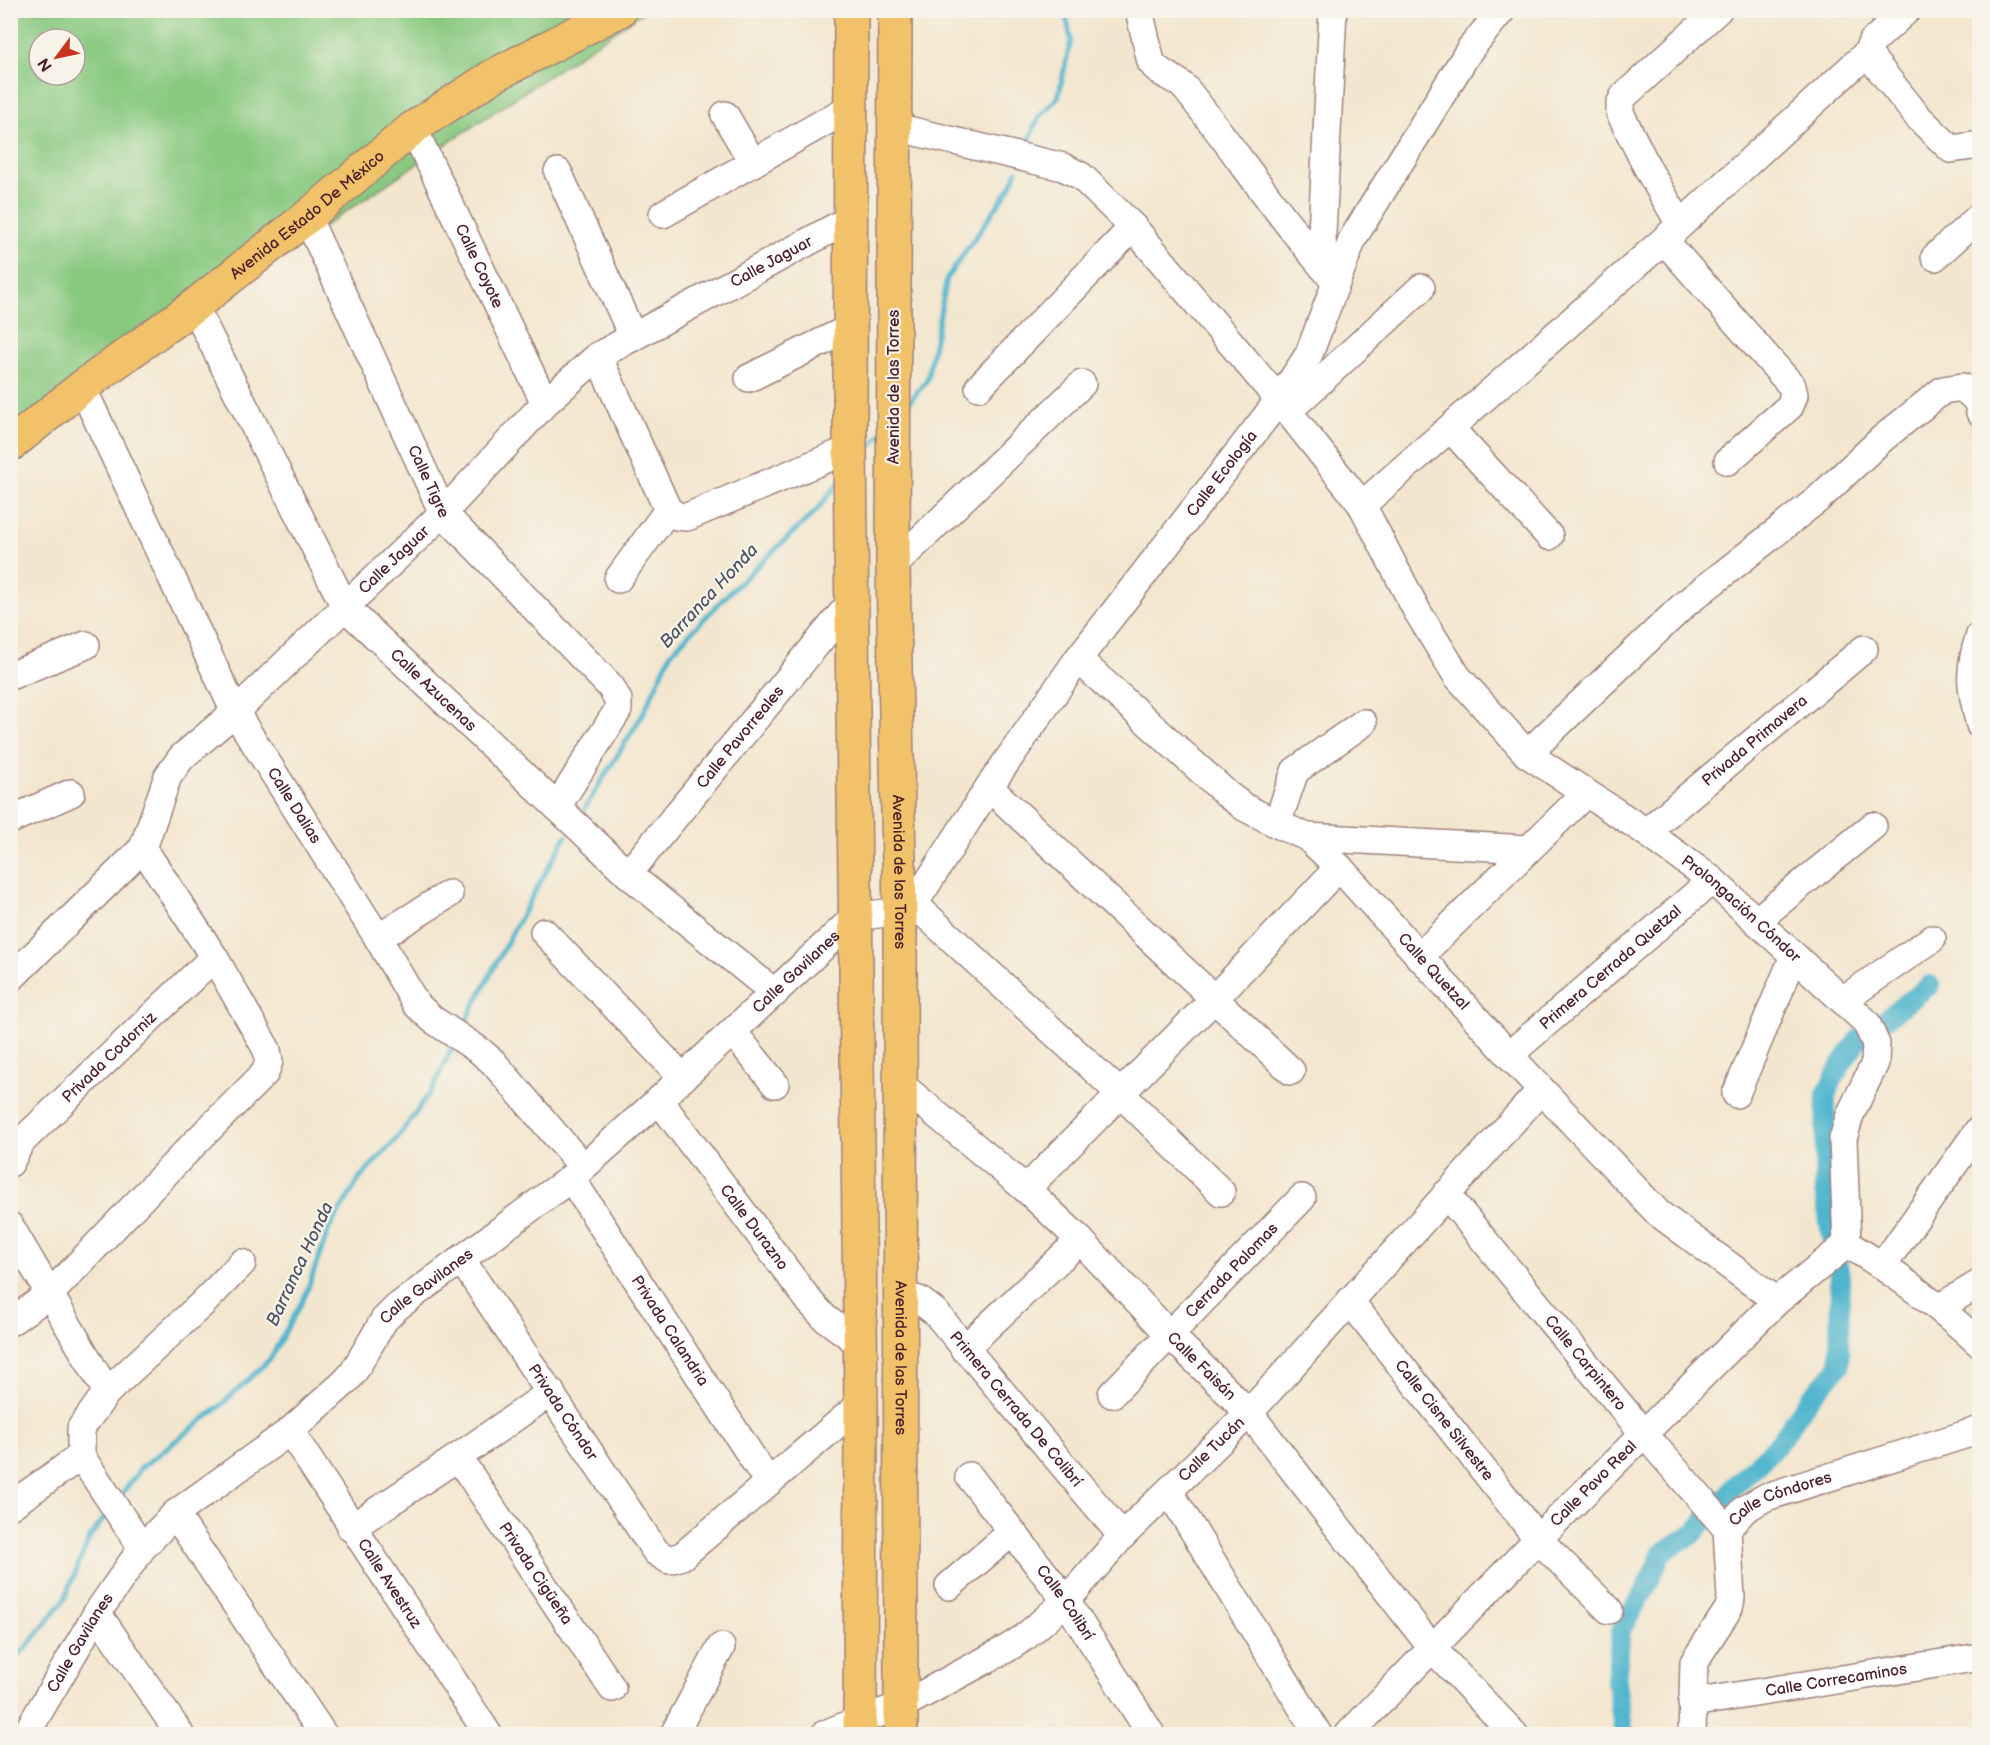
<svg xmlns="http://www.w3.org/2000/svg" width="1990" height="1745" viewBox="0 0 1990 1745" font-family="'Balsamiq Sans',sans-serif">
	<rect width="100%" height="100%" fill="#f7f3e8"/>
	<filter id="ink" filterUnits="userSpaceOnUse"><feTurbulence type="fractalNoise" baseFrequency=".0167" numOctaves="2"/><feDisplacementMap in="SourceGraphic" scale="12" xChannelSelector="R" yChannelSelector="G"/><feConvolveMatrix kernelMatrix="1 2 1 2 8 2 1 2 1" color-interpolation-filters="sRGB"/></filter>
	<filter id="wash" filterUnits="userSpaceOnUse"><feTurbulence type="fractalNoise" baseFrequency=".008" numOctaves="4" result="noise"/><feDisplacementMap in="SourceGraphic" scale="24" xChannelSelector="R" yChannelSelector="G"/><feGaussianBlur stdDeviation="1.35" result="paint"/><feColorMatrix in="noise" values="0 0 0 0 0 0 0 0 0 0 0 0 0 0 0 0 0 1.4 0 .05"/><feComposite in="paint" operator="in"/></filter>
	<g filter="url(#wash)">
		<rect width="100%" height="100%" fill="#f3e6ce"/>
		<path fill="#88c980" stroke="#697456" stroke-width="1.5" fill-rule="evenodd" d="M 11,11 L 645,11 L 11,436 ZM 39,39 L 75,39 L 75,75 L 39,75 Z"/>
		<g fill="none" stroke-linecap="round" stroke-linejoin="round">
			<path stroke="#4fb5ce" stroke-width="5" d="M 1028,143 L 1038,118 L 1058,97 L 1071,40 L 1065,10
				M 906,406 L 927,380 L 947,278 L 1011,186 L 1017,171
				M 862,457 L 881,434
				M 583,811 L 644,712 L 671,653 L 730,592 L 815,512 L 838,484
				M 465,1023 L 514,929 L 566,836
				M 123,1493 L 141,1468 L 218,1408 L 270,1359 L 305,1296 L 329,1229 L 360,1178 L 400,1135 L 433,1088 L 451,1050
				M 10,1662 L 27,1647 L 64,1600 L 90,1537 L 104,1518"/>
			<path stroke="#4fb5ce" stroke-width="20" d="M 1624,1734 L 1616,1682 L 1621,1630 L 1646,1588 L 1662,1553 L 1695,1532 L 1739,1481 L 1777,1445 L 1810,1398 L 1839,1367 L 1840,1275 L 1831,1236 L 1824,1190 L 1826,1094 L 1839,1068 L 1857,1041 L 1930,985"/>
		</g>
	</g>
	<g filter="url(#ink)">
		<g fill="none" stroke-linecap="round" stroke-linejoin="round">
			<g stroke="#9e827c" stroke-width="30">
				<g id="minor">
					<path d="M 1139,10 L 1151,62 C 1160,76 1176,77 1186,89 C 1237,153 1282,221 1336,282"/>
					<path d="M 1867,53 L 1918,117 L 1951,149 L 1980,145"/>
					<path d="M 725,115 L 753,163"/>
					<path id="s1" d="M 895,127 L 1063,167 L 1081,176 L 1133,227 L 1279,400 L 1362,505 L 1417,611 L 1457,676 L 1527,754 L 1646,832 L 1712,880 L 1866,1022 L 1876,1044 L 1875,1063 L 1850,1115 L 1843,1139 L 1847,1244"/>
					<path id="s2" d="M 413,128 L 545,403"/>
					<path d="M 558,172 L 633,337"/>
					<path d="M 663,214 L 851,107"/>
					<path id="s3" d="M 307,217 L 443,513 L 611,687 L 618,700 L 618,710 L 557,807"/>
					<path d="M 1680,224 L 1649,171 L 1620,113 L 1620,104 L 1624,96 L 1718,10"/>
					<path d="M 1664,240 L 1792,386 L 1794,395 L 1790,406 L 1728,461"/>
					<path d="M 1935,257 L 1980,216"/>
					<path d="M 1323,267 L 1322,233 L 1333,10"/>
					<path id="s4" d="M 194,306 L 345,607 L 628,874 L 775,993"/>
					<path d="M 598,356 L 668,510 L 677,516 L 687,517 L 850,449"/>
					<path d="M 749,378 L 850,328"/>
					<path id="s5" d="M 82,387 L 235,712 L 378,938 L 416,1004 L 432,1019 L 480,1051 L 493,1062 L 583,1167"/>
					<path d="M 979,387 L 1133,227"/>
					<path d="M 1287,412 L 1421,288"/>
					<path d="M 1450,428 L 1549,536"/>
					<path d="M 1362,505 L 1664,240 L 1867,53 L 1872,42 L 1907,10"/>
					<path d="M 893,566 L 1082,384"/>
					<path d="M 618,579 L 668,510"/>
					<path d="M 1980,635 C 1967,671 1971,690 1980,725"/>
					<path id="s6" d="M 1078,659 L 1228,795 L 1244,807 L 1277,824 L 1307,837 L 1339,867 L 1509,1055 L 1658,1213 L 1777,1301"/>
					<path d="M 10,676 L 86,645"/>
					<path d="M 1527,754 L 1685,604 L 1817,500 L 1883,438 L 1943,390 L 1962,387 L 1977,400 L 1980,412"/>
					<path d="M 989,787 L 1291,1071"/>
					<path d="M 10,820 L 71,793"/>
					<path d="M 1277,824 L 1295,771 L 1363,723"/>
					<path id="s7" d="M 1646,832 L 1864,649"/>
					<path d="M 1307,837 L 1528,849"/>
					<path id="s8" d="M 628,874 L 852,601"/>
					<path d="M 914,904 L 1121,1094 L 1221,1192"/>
					<path d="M 1756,921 L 1873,826"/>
					<path d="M 544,932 L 683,1078"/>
					<path d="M 378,938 L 449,894"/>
					<path d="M 1419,957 L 1586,793"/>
					<path id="s9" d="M 10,979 L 143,848 L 168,776 L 182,757 L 235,712 L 443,513 L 545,403 L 598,356 L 850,219"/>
					<path d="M 1843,1000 L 1932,939"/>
					<path d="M 733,1032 L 775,1084"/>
					<path id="s10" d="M 1509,1055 L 1712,880"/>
					<path id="s11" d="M 901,1085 L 1026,1189 L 1080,1240 L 1170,1335 L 1249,1413 L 1432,1648 L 1514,1734"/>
					<path d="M 1736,1094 L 1794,956"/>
					<path id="s12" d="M 659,1100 L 810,1302 L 825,1318 L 860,1344"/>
					<path id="s13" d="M 10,1163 L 21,1142 L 214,957"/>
					<path id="s14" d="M 571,1178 L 768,1482"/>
					<path d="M 1026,1189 L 1213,1000 L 1339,867"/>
					<path id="s15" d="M 1446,1194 L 1644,1434 L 1727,1529"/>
					<path d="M 10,1226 L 107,1392 L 81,1428 L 81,1456 L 142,1548"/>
					<path d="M 1847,1244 C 1896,1273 1938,1305 1980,1344"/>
					<path id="s16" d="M 461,1259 L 656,1552 L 669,1560 L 682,1556 L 861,1404"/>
					<path d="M 1883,1265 L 1980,1128"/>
					<path id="s17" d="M 901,1295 L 919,1300 L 935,1312 L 1122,1536"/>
					<path id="s18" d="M 1350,1301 L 1538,1539 L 1609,1610"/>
					<path d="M 1940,1307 L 1980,1283"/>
					<path d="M 10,1322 L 50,1294 L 185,1153 L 265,1073 L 269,1061 L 267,1050 L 214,957 L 143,848"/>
					<path d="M 964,1349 L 1080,1240"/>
					<path d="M 107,1392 L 203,1303 L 242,1263"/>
					<path id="s19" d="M 1112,1394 L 1302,1198"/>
					<path id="s20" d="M 290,1431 L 488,1734"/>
					<path id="s21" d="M 458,1457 L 612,1688"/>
					<path id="s22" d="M 969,1476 L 1066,1601 L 1151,1734"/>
					<path d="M 1169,1491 L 1318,1734"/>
					<path d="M 10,1506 L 81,1456"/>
					<path d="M 175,1514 L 323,1734"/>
					<path d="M 351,1528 L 458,1457 L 551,1392"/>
					<path d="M 949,1586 L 1012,1532"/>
					<path d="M 97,1613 L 180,1734"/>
					<path id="s23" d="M 1692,1703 L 1980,1657"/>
					<path id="s24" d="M 26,1734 L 97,1613 L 142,1548 L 175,1514 L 290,1431 L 345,1382 L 353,1373 L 384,1320 L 397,1307 L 571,1178 L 659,1100 L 855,917 L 900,911 L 914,904 L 989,787 L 1078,659 L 1279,400 L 1309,354 L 1353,238 L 1470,49 L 1502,10"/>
					<path d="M 674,1734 L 721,1647"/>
					<path id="s25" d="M 825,1734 L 859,1720 L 901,1706 L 1008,1648 L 1025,1637 L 1066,1601 L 1122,1536 L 1249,1413 L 1541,1090"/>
					<path id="s26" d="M 1349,1734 L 1538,1539 L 1777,1301 L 1847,1244"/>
					<path id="s27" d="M 1692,1734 L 1694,1662 L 1729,1608 L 1731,1598 L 1727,1529 L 1745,1509 L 1766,1497 L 1980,1430"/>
				</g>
			</g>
			<g stroke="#9e827c" stroke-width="36">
				<g id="major">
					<path d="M 851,10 L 850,449 L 861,1404 L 860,1734"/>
					<path id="s28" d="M 895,10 L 893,566 L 900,911 L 901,1734"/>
					<path id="s29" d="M 10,445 L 82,387 L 194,306 L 307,217 L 413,128 L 493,76 L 620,10"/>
				</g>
			</g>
			<use href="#minor" stroke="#fff" stroke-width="27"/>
			<use href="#major" stroke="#f2c26a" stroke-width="33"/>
		</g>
	</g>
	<g text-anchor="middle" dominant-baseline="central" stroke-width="4.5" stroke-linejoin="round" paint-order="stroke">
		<g font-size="16" fill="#4a1f2b" stroke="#f7f3e8">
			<text stroke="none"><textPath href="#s29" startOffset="376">Avenida Estado De México</textPath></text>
			<text stroke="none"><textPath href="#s9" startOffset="1062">Calle Jaguar</textPath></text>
			<text stroke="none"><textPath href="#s2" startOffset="153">Calle Coyote</textPath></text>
			<text transform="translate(894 387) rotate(-90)">Avenida de las Torres</text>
			<text stroke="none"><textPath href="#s24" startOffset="1767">Calle Ecología</textPath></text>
			<text stroke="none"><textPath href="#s3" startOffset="291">Calle Tigre</textPath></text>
			<text stroke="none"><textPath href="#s9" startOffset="576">Calle Jaguar</textPath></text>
			<text stroke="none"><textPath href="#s4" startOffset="458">Calle Azucenas</textPath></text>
			<text stroke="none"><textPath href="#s8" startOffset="177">Calle Pavorreales</textPath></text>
			<text stroke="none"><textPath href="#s7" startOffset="142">Privada Primavera</textPath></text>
			<text stroke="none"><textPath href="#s5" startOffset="470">Calle Dalias</textPath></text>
			<text stroke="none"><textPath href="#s28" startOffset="862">Avenida de las Torres</textPath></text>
			<text stroke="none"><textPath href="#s1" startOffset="1191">Prolongación Cóndor</textPath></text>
			<text stroke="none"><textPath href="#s10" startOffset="134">Primera Cerrada Quetzal</textPath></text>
			<text stroke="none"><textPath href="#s24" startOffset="1096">Calle Gavilanes</textPath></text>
			<text stroke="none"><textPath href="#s6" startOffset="477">Calle Quetzal</textPath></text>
			<text stroke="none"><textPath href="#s13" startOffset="146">Privada Codorniz</textPath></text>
			<text stroke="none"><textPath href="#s12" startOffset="159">Calle Durazno</textPath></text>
			<text stroke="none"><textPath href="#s19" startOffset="172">Cerrada Palomas</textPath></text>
			<text stroke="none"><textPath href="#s24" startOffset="610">Calle Gavilanes</textPath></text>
			<text stroke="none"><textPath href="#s14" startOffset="182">Privada Calandria</textPath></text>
			<text stroke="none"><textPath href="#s28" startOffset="1348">Avenida de las Torres</textPath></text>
			<text stroke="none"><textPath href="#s15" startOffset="219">Calle Carpintero</textPath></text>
			<text stroke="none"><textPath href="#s11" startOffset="412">Calle Faisán</textPath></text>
			<text stroke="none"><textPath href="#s17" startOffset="165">Primera Cerrada De Colibrí</textPath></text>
			<text stroke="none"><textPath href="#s16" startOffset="184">Privada Cóndor</textPath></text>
			<text stroke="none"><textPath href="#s18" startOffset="152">Calle Cisne Silvestre</textPath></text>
			<text stroke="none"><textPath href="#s25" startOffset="488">Calle Tucán</textPath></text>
			<text stroke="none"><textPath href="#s26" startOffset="350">Calle Pavo Real</textPath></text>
			<text stroke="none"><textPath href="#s27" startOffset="279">Calle Cóndores</textPath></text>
			<text stroke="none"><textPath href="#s21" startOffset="140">Privada Cigüeña</textPath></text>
			<text stroke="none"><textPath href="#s20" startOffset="182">Calle Avestruz</textPath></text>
			<text stroke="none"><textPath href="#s22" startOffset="159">Calle Colibrí</textPath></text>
			<text stroke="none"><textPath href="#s24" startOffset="106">Calle Gavilanes</textPath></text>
			<text stroke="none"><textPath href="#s23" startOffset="146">Calle Correcaminos</textPath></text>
		</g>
		<g font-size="18" font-style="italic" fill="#4c5464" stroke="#f7f3e8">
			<text transform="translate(709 596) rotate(-47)">Barranca Honda</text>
			<text transform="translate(300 1264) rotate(-65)">Barranca Honda</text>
		</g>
	</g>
	<rect width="1990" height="1745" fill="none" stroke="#f7f3e8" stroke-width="36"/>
	<g transform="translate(57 57) rotate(237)"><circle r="28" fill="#f7f3e8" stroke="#b29e9c" stroke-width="1.5"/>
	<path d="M0-4.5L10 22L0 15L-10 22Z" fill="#c8321e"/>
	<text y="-9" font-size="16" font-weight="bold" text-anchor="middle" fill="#4a1f2b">N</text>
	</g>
</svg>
